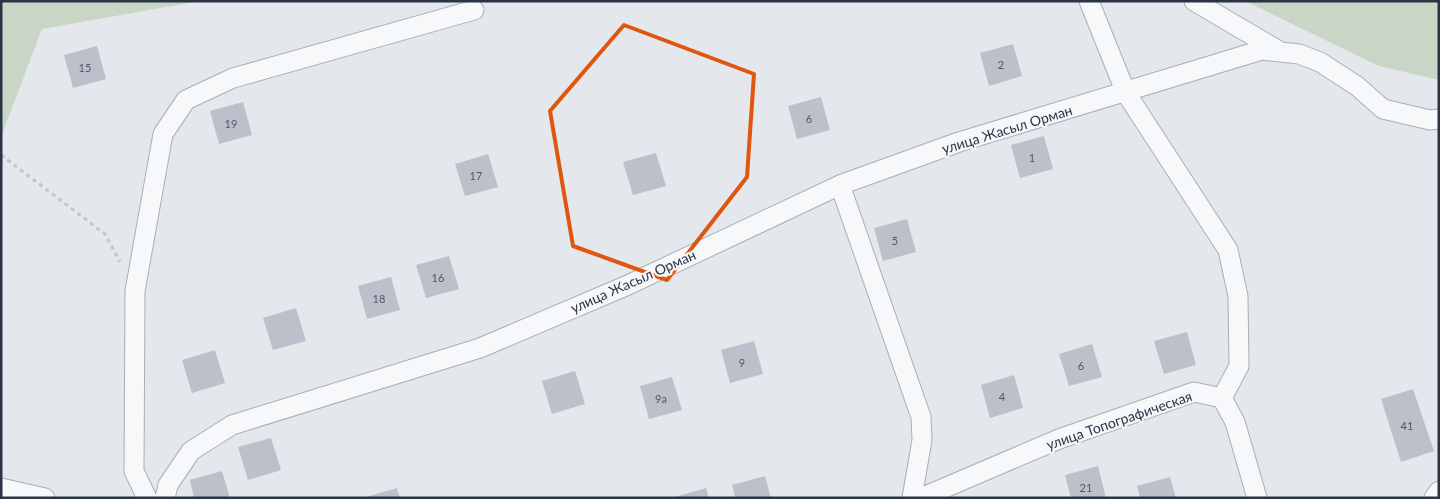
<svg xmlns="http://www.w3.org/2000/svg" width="1440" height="499" viewBox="0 0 1440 499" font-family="Lato,sans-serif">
	<rect width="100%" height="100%" fill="#e4e7ec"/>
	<path fill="#c9d6c5" d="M 1,1 L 200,1 L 42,29 L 1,137 Z
		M 1245,1 L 1439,1 L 1439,80 L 1379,66 Z"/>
	<path fill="#bbc0ca" d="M 1013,44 L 1022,76 L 989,86 L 980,53 Z
		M 97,46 L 106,79 L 73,88 L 64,55 Z
		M 821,97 L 830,130 L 797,139 L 788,106 Z
		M 243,102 L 252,135 L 219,144 L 210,111 Z
		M 1044,136 L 1053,169 L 1020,178 L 1011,145 Z
		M 656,153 L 666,186 L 633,195 L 623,162 Z
		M 488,154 L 498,187 L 465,196 L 455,164 Z
		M 907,219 L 916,252 L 883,261 L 874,228 Z
		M 449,256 L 459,289 L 426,298 L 416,265 Z
		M 391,277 L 400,310 L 367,319 L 358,286 Z
		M 296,308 L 306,341 L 273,350 L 263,318 Z
		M 1187,332 L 1196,365 L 1164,374 L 1154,341 Z
		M 754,341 L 763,374 L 730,383 L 721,350 Z
		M 1092,344 L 1102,377 L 1069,386 L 1059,354 Z
		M 215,350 L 225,383 L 192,393 L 182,360 Z
		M 575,371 L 585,404 L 552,414 L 542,381 Z
		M 1014,375 L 1023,408 L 990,418 L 981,385 Z
		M 672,377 L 682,410 L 649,419 L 640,386 Z
		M 1413,389 L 1434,451 L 1401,462 L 1381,399 Z
		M 271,438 L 281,470 L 248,480 L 238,447 Z
		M 1098,466 L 1106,498 L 1071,498 L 1065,475 Z
		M 222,471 L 230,498 L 194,498 L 190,480 Z
		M 765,476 L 771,498 L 735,498 L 732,485 Z
		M 1170,477 L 1176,498 L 1140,498 L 1137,486 Z
		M 397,488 L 400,498 L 366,498 L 366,497 Z
		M 706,488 L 709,498 L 675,498 L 675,497 Z"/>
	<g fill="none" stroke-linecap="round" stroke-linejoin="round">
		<g stroke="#a9aeb7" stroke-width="21">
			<path id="street" d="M 1089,1 L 1126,93 L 1228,250 L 1238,296 L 1239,366 L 1222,398
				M 1194,1 L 1279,51
				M 840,185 L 921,417 L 922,440 L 912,498
				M 1,488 L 45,498
				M 147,498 L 134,471 L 135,291 L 163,134 L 186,100 L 233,78 L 474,10
				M 165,498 L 168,485 L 191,451 L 232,425 L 480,348 L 628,285 L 840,185 L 959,142 L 1262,50 L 1299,54 L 1320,62 L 1357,86 L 1383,109 L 1430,120 L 1439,119
				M 921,498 L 1059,439 L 1194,392 L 1222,398 L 1235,422 L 1257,498
				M 1434,498 L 1439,491"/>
		</g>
		<path stroke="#c2c5cb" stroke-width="3" stroke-dasharray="4 4" stroke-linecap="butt" d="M 1,155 L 105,234 L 120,262"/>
		<use href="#street" stroke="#f7f8fa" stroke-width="19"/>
	</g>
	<path fill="none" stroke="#df570f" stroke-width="4" stroke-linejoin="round" d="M 624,25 L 754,74 L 747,177 L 667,280 L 573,246 L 550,111 Z"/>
	<g text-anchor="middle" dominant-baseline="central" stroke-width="4.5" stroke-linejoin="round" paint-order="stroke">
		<g font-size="11" fill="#4f5766">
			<text x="1001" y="64">2</text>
			<text x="85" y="67">15</text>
			<text x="809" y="118">6</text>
			<text x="231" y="123">19</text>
			<text x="1032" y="157">1</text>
			<text x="476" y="175">17</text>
			<text x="895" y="240">5</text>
			<text x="438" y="277">16</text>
			<text x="379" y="298">18</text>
			<text x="742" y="362">9</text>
			<text x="1081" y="365">6</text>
			<text x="1002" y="396">4</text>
			<text x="661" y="398">9а</text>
			<text x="1407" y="425">41</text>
			<text x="1086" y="487">21</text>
		</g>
		<g font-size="14" fill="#2b3445" stroke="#f4f6f9">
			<text transform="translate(1007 129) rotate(-17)">улица Жасыл Орман</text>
			<text transform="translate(633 281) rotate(-24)">улица Жасыл Орман</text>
			<text transform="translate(1119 420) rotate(-19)">улица Топографическая</text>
		</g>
	</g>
	<rect width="1440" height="499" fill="none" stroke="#2b3445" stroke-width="5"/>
</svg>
